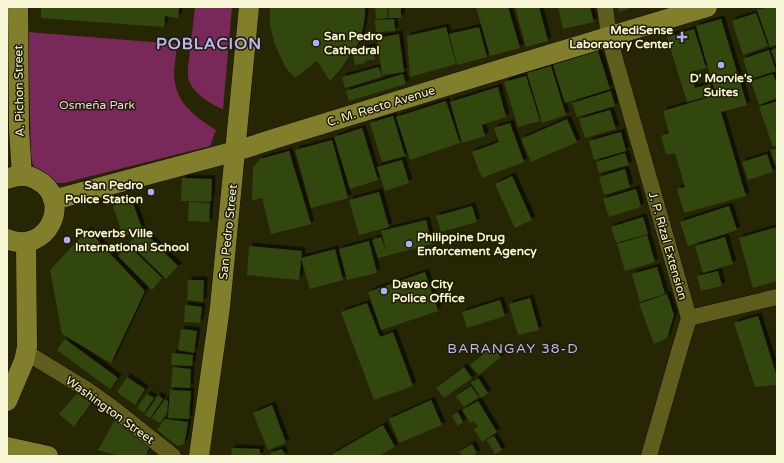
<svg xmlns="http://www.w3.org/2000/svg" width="784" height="463" viewBox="0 0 784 463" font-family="'Varela Round',sans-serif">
	<defs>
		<filter id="shadow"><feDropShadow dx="3.5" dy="-3.5" stdDeviation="0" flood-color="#0009"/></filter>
	</defs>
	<rect width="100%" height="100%" fill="#272604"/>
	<path fill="#792959" d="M 195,7 L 232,7 L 223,109 C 210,104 191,92 188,77 C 188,74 188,71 188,68 Z
		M 28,32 L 177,44 C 176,53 175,63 174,72 C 174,102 193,115 216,130 L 210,146 L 64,183 L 55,183 L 35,170 L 31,159 Z"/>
	<path fill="#33470e" filter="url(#shadow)" d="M 41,7 L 179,7 L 178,18 L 165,16 L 164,27 L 41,18 Z
		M 270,7 L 365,7 L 365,14 L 363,28 L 358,44 L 340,70 L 330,81 L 317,61 L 295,78 L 286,68 L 279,54 L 274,41 L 270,25 Z
		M 375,7 L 387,7 L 388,18 L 376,19 Z
		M 388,7 L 401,7 L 401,18 L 389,18 Z
		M 476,7 L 508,7 L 520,48 L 490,56 Z
		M 515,7 L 539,7 L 548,41 L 526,47 Z
		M 558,7 L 590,7 L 594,22 L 563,29 Z
		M 618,7 L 634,7 L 619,12 Z
		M 767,7 L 777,7 L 777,44 L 770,47 L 757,10 Z
		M 756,13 L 768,46 L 743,55 L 732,21 Z
		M 394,19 L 395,31 L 376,32 L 375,20 Z
		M 721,19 L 747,105 L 721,112 L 746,196 L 684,213 L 677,189 L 685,187 L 675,153 L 666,155 L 661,136 L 669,133 L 663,111 L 716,95 L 696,26 Z
		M 446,27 L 456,64 L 410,77 L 407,36 Z
		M 479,27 L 487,57 L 457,65 L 449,34 Z
		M 694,29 L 706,68 L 690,72 L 695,88 L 710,84 L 713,95 L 687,102 L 667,37 Z
		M 399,34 L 404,72 L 382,75 L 377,38 Z
		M 372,47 L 375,59 L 365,61 L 365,63 L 355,65 L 353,54 L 358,54 L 357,50 Z
		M 777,48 L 777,67 L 771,50 Z
		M 769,50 L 776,71 L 750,79 L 743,59 Z
		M 598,51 L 610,89 L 565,103 L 553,65 Z
		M 551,66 L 566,115 L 542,123 L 527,73 Z
		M 379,67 L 382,77 L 345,88 L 342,77 Z
		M 403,74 L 406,84 L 349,101 L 346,91 Z
		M 773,74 L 777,84 L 777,98 L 759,105 L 751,81 Z
		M 526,76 L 540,121 L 518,127 L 504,82 Z
		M 498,87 L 506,117 L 482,125 L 485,136 L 462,143 L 450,102 Z
		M 611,91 L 615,106 L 577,117 L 572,103 Z
		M 446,101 L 460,143 L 410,160 L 396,117 Z
		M 777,101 L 777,146 L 773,147 L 759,107 Z
		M 610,110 L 616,129 L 585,138 L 579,119 Z
		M 393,116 L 405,156 L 382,162 L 370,123 Z
		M 567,119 L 577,142 L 531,162 L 521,139 Z
		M 510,123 L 524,162 L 482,178 L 472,152 L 499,142 L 494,128 Z
		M 362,128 L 378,180 L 350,189 L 334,137 Z
		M 621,132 L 626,151 L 594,160 L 589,141 Z
		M 332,140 L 348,198 L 311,208 L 295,150 Z
		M 777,148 L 777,170 L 770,150 Z
		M 289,151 L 311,224 L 271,234 L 262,198 L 252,200 L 253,168 L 260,159 Z
		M 625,153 L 629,165 L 599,173 L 596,162 Z
		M 767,154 L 773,172 L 748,180 L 742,162 Z
		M 402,160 L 409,183 L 385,191 L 377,167 Z
		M 625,169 L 630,187 L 604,195 L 599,177 Z
		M 512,176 L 532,220 L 515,228 L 495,184 Z
		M 182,178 L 212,179 L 211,202 L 181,201 Z
		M 636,189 L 641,207 L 609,217 L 603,199 Z
		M 379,192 L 389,227 L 359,235 L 349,200 Z
		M 132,200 L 142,229 L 123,236 L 113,206 Z
		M 189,202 L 210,203 L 209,222 L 188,221 Z
		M 472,206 L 477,222 L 441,232 L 436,216 Z
		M 729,206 L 737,230 L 688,246 L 680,222 Z
		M 643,217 L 648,234 L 616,243 L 611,227 Z
		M 426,220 L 432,244 L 378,258 L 372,240 L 381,237 L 387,253 L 381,231 Z
		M 777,227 L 777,281 L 753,288 L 739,238 Z
		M 88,230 L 145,291 L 111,363 L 62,334 L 50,270 Z
		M 142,230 L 178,266 L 166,279 L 129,243 Z
		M 647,235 L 655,262 L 625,271 L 617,244 Z
		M 725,237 L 733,264 L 703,273 L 695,246 Z
		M 369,241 L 377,273 L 347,280 L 339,249 Z
		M 128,245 L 162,278 L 152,290 L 118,256 Z
		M 249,246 L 302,251 L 299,280 L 247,275 Z
		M 335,249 L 343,280 L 310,289 L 301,258 Z
		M 657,267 L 665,294 L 640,302 L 632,274 Z
		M 718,271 L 722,286 L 701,291 L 697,276 Z
		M 425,272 L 438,311 L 381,330 L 368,292 Z
		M 188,280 L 204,280 L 203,302 L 187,300 Z
		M 667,294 L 674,315 L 667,338 L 654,344 L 639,304 Z
		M 530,298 L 539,330 L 518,335 L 509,304 Z
		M 500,300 L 505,316 L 467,328 L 462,312 Z
		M 367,303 L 380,337 L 393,332 L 413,386 L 374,400 L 341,312 Z
		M 185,305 L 202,307 L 200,323 L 184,322 Z
		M 758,316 L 777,377 L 777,385 L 755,387 L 734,323 Z
		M 181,329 L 197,331 L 194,353 L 178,350 Z
		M 65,339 L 118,378 L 110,389 L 57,350 Z
		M 492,347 L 501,357 L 479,375 L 470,365 Z
		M 172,353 L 193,355 L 192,366 L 171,365 Z
		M 173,367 L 191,369 L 190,388 L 171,387 Z
		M 464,367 L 472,378 L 444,398 L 436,388 Z
		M 127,377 L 145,389 L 135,405 L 117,392 Z
		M 478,378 L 488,393 L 481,398 L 471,383 Z
		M 471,386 L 479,397 L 464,407 L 456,396 Z
		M 170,390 L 191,391 L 189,419 L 168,418 Z
		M 79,391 L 92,402 L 74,427 L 59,414 Z
		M 147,394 L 154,398 L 144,413 L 137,408 Z
		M 158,395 L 163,399 L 150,418 L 145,415 Z
		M 165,399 L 168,401 L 167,413 L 160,423 L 152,418 Z
		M 431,400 L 442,425 L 399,443 L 389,419 Z
		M 478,401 L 497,432 L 482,442 L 474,429 L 478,427 L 474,421 L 470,423 L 462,410 Z
		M 272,405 L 286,443 L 268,450 L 253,413 Z
		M 458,412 L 463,422 L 458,426 L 452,416 Z
		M 117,416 L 150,447 L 145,456 L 119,456 L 98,450 Z
		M 165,419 L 188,422 L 186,435 L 184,444 L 178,446 L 157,430 Z
		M 383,425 L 395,447 L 379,456 L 334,456 L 333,454 Z
		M 494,436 L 502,450 L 495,454 L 487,440 Z
		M 472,444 L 477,453 L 472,456 L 462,456 L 459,452 Z
		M 232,448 L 260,449 L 260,456 L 231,456 Z
		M 282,449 L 285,456 L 271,456 L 270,453 Z"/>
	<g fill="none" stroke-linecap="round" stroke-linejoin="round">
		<g stroke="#0f0e00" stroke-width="17">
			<path id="minor" d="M 605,7 L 609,36 L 615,59 L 689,318 L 680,348 L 649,456
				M 689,318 L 777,297
				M 27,353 L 86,389 L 114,409 L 173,456"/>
		</g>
		<g stroke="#0f0e00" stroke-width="21">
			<path id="major" d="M 18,7 L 19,129 L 22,176
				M 7,179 C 17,175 28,174 37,180 C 74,200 47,256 7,239
				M 53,200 L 236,151 L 280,137 L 492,72 L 707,7
				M 7,401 L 24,361 L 27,347 L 26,242
				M 7,447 L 48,456
				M 199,456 L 220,307 L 249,7"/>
		</g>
		<use href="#minor" stroke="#5f5d1c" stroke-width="16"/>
		<use href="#major" stroke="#827f2c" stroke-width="20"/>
	</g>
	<g fill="#b3adf9" stroke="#1e1c00" stroke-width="1.5">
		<path d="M680 31h4v4h4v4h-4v4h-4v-4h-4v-4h4z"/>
		<circle cx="316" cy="43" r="4"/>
		<circle cx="721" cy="65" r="4"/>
		<circle cx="151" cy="192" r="4"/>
		<circle cx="67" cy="240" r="4"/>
		<circle cx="409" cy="244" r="4"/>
		<circle cx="384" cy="291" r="4"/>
	</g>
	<g text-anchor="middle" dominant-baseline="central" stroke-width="3" stroke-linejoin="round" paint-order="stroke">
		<g font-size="12" font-weight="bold" fill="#f6f6d6" stroke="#1e1c00" text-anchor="start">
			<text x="673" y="30" text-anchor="end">MediSense<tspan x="673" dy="14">Laboratory Center</tspan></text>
			<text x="324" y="36">San Pedro<tspan x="324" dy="14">Cathedral</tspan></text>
			<text x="721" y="78" text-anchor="middle">D' Morvie's<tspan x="721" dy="14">Suites</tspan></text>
			<text x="143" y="185" text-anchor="end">San Pedro<tspan x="143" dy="14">Police Station</tspan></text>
			<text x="75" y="233">Proverbs Ville<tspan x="75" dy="14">International School</tspan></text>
			<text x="417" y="237">Philippine Drug<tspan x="417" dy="14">Enforcement Agency</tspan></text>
			<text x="392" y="284">Davao City<tspan x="392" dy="14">Police Office</tspan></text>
		</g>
		<g font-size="12" fill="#f6f6d6" stroke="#1e1c00">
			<text transform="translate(19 91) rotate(-91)">A. Pichon Street</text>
			<text transform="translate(381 106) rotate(-17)">C. M. Recto Avenue</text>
			<text transform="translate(228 232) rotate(-84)">San Pedro Street</text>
			<text transform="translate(668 246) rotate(74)">J. P. Rizal Extension</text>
			<text transform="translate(110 410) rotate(36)">Washington Street</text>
		</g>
		<g font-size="12" fill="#f0d5e2" stroke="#1e1c00">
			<text x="97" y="105">Osmeña Park</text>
		</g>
		<g font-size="14" letter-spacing="1" fill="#bab5fc" stroke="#1e1c00">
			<text x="513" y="348">BARANGAY 38-D</text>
		</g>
		<g font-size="16" font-weight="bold" letter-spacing="1" fill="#bab5fc" stroke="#1e1c00">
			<text x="209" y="44">POBLACION</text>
		</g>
	</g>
	<rect width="784" height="463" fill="none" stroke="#f6f6d6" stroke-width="16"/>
</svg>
